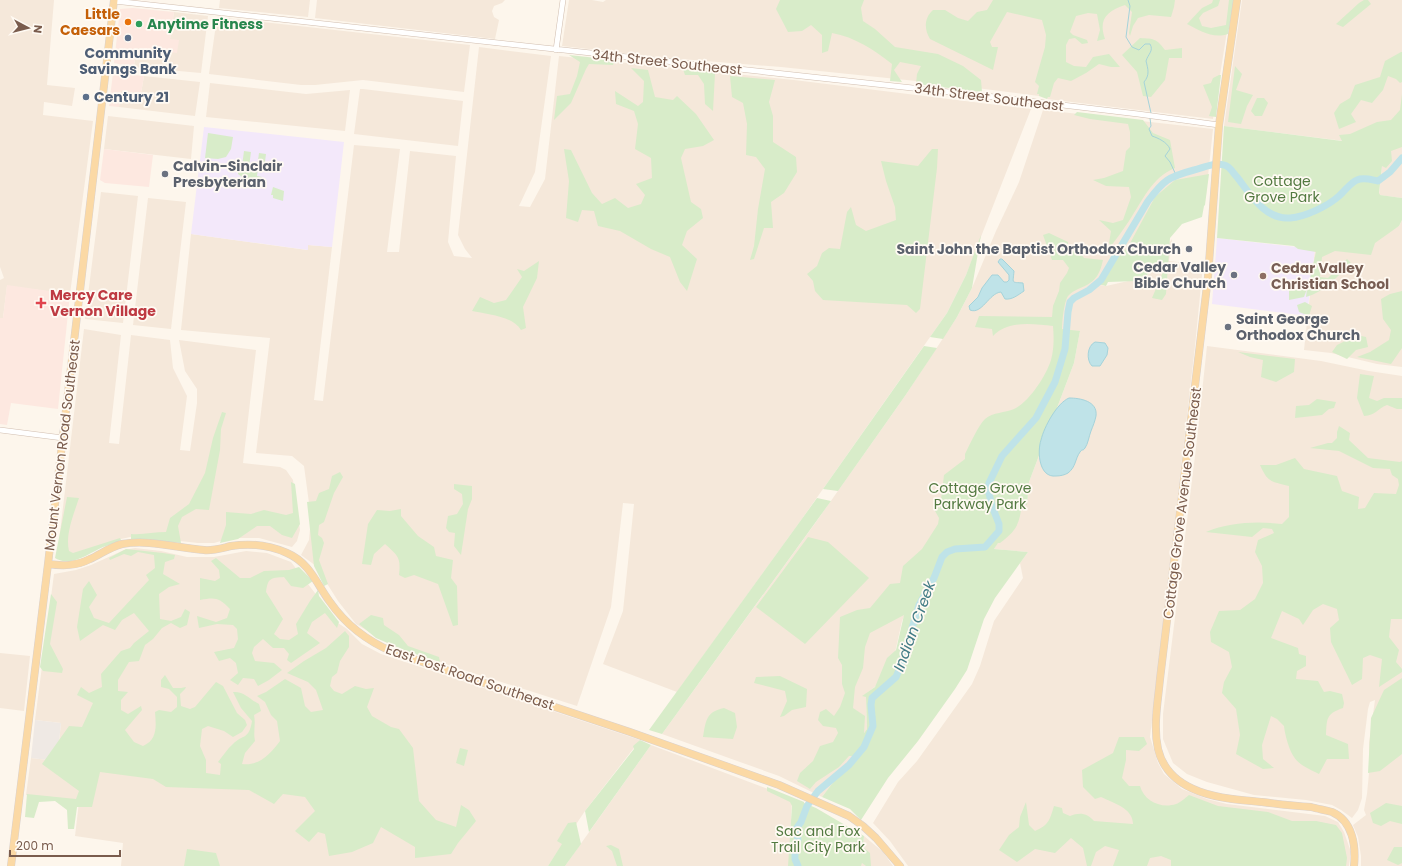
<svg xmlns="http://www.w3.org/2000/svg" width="1402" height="866" viewBox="0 0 1402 866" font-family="Poppins,sans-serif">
	<rect width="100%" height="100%" fill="#fdf6ec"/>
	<path fill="#f5e8da" d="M 0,0 L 54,0 L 47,85 L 75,88 L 72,106 L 44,102 L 43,115 L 93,121 L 70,294 L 7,286 L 3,318 L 0,318 L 0,280 L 4,278 L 0,267 Z
		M 220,0 L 310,0 L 308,17 L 219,8 Z
		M 317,0 L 505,0 L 502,3 L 494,6 L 492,11 L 494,17 L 499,20 L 495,39 L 315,18 Z
		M 569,0 L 592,0 L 603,2 L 606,0 L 1061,0 L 1054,39 L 1039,96 L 945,84 L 781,67 L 669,58 L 562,46 Z
		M 1072,0 L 1232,0 L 1213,119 L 1047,99 Z
		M 1242,0 L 1402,0 L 1402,198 L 1379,195 L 1384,146 L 1224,126 Z
		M 174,12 L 208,16 L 201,73 L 134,67 L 136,48 L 170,39 Z
		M 217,17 L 470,45 L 464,92 L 363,80 L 315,85 L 301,85 L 209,74 Z
		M 479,47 L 551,56 L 535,172 L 519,206 L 530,207 L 545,179 L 559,56 L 794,80 L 1031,109 L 966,275 L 947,313 L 799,523 L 677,692 L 603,664 L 623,611 L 634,504 L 623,503 L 611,607 L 577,706 L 451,666 L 383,640 L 356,624 L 338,601 L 316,566 L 301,555 L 309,540 L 311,518 L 304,466 L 292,456 L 256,453 L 270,338 L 181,330 L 191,234 L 307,250 L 308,245 L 332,247 L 314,400 L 323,401 L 354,145 L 400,149 L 387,252 L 399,252 L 410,151 L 456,156 L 448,242 L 454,256 L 472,258 L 465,249 L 458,235 Z
		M 144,76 L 200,82 L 195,116 L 119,107 L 121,91 L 141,93 Z
		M 210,83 L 306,94 L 350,90 L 345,131 L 206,117 Z
		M 360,89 L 363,89 L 463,101 L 458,146 L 354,134 Z
		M 1043,110 L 1213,129 L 1206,195 L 1094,284 L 1106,286 L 1146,277 L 1172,239 L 1169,261 L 1203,265 L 1195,346 L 1150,737 L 1158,763 L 1164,774 L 1182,789 L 1207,799 L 1227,804 L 1325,816 L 1338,822 L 1344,832 L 1351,852 L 1349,866 L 908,866 L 890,841 L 873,823 L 898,782 L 917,761 L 972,684 L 980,666 L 994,621 L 1023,578 L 1020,563 L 1028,552 L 994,549 L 1021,504 L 1027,504 L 1029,482 L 1074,363 L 1080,331 L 1058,354 L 1048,384 L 1031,413 L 937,535 L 947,536 L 925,570 L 902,621 L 890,675 L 863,696 L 866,696 L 867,729 L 848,755 L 854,756 L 822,797 L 779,776 L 662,734 L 816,522 L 905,396 L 957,317 L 972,288 L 996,231 L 1019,182 Z
		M 108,116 L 194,126 L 191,159 L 104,149 Z
		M 101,192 L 138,196 L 123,323 L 85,319 Z
		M 148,198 L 186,202 L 171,329 L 133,325 Z
		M 1402,220 L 1402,367 L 1377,364 L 1331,353 L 1304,350 L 1315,249 L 1376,240 L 1399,226 Z
		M 84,329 L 121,335 L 109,443 L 119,444 L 131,335 L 170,340 L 173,368 L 187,396 L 180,450 L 190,451 L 197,403 L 197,389 L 185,371 L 179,340 L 256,350 L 243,463 L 280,467 L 286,470 L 293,480 L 300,530 L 297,541 L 292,547 L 259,538 L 231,538 L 214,543 L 198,543 L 135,536 L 116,540 L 98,548 L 57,558 Z
		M 1207,346 L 1321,361 L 1369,371 L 1402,376 L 1402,866 L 1361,866 L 1361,856 L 1358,837 L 1353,825 L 1366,815 L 1364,810 L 1367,794 L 1369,773 L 1369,743 L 1375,700 L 1370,702 L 1368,709 L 1363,749 L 1362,798 L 1358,810 L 1352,818 L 1341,810 L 1332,805 L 1306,800 L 1254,795 L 1207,782 L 1187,774 L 1173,763 L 1163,739 L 1163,714 L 1196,448 Z
		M 135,548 L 161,551 L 187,557 L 214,557 L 246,551 L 267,553 L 291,562 L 338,623 L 347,629 L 362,644 L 381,654 L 640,740 L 585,811 L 548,866 L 121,866 L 123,843 L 75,836 L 79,802 L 26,795 L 31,758 L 57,761 L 61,723 L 35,720 L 54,574 L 76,570 L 91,565 L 124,550 Z
		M 0,653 L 30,656 L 24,711 L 0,708 Z
		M 651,745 L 792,798 L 789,866 L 565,866 Z
		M 864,836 L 883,852 L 893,866 L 861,866 Z"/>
	<path fill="#fde8e0" d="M 133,8 L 174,12 L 170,39 L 179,40 L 177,53 L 136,48 L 134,67 L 114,63 L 120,9 Z
		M 113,73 L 144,76 L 141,93 L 121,91 L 119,107 L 109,106 Z
		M 104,149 L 153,155 L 149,187 L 105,183 L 100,180 Z
		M 7,285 L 70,294 L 58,409 L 11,403 L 7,425 L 0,424 L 0,318 L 3,318 Z"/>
	<path fill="#efe9e4" d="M 35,720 L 61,723 L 57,761 L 31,758 Z"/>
	<path fill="#f3e8fa" d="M 204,127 L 344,142 L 332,247 L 308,245 L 308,250 L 191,234 Z
		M 1217,238 L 1315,249 L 1307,316 L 1212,304 Z"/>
	<path fill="#d8ecc9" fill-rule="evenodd" d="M 780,0 L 864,0 L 861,8 L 863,21 L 875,29 L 895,47 L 938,54 L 963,66 L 981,80 L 982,92 L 916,84 L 917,74 L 921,66 L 900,62 L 894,70 L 902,82 L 890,81 L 892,64 C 874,50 855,37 832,33 L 828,51 L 822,53 L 822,35 L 811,25 L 802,31 L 788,32 L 776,9 Z
		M 993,0 L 1175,0 L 1174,7 L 1171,17 L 1149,15 L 1138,18 L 1133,26 L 1130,36 L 1129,33 L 1132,12 L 1125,5 C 1107,11 1098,19 1105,39 L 1097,41 L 1100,30 L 1097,14 L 1088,13 L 1076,16 L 1070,32 L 1073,35 L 1087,40 L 1088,43 L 1082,44 L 1075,38 L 1069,39 L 1066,45 L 1066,62 L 1074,66 L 1086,67 L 1093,57 L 1109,54 L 1120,67 L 1111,67 L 1099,64 L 1086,73 L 1071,81 L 1058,78 L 1054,83 L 1050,97 L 1048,97 L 1047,99 L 1039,96 L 1039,94 L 1037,94 L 1039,86 L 1035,82 L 1045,47 L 1046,35 L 1042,20 L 1007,12 L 990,42 L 992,47 L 998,47 L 993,70 L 930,39 C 924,29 924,18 933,10 L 945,10 L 958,18 L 968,21 L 977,12 L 987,10 Z
		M 1213,0 L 1220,0 L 1218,6 L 1203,13 L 1199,18 L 1202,26 L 1211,28 L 1226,25 L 1229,0 L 1234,0 L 1228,34 C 1213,39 1200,31 1187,24 L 1202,8 L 1212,3 Z
		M 1364,0 L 1368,0 L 1371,4 L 1343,27 L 1336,24 L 1359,3 Z
		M 1140,38 C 1154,39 1156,38 1165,50 L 1182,48 L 1182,58 L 1169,58 L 1165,80 L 1151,97 L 1143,96 L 1137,72 L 1122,55 Z
		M 1401,52 L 1402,52 L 1402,82 L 1400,83 L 1396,79 L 1388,76 L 1383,90 L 1372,103 L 1361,100 L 1351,114 L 1356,122 L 1339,129 L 1334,113 L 1340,104 L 1350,98 L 1355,85 L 1380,77 L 1385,61 Z
		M 569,55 L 615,60 L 613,65 L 589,64 L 586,69 L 571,103 L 554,120 L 557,96 L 570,94 L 577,76 L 580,62 Z
		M 1235,66 L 1242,74 L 1236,90 L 1253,95 L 1247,106 L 1241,124 L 1228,122 Z
		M 631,68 L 648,70 L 655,97 L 673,100 L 677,96 L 696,114 L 714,140 L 703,146 L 685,149 L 681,158 L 691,202 L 701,209 L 703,218 L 687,231 L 682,245 L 697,259 L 687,291 L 680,282 L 670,257 L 651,249 L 620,231 L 598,226 L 594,211 L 582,210 L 578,222 L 566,218 L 569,181 L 564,149 L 571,150 L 592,193 L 602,204 L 615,198 L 628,208 L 641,204 L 645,195 L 636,184 L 652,178 L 651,158 L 635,149 L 638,124 L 634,111 L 616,104 L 615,91 L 638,106 L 643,102 L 644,81 Z
		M 683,69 L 715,73 L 713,111 L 705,104 L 704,84 L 698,75 L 685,75 Z
		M 1219,75 L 1221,75 L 1216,117 L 1209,116 L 1212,107 L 1203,85 L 1211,83 L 1213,78 Z
		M 730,76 L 775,80 L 769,102 L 773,116 L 773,142 L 796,157 L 797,172 L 784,193 L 771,202 L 773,228 L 764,228 L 754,259 L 750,260 L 754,246 L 758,209 L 765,169 L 756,157 L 746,155 L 747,124 L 743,103 L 732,97 Z
		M 1402,94 L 1402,147 L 1391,151 L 1392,161 L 1386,168 L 1382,166 L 1379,193 L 1380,195 L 1402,198 L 1402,220 L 1399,226 L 1375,243 L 1371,255 L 1335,251 L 1322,257 L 1320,277 L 1328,278 L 1347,259 L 1351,263 C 1338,276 1324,292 1306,297 L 1307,289 L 1304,297 L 1289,300 L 1289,290 L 1299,289 L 1303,282 L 1305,281 L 1308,283 L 1308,287 L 1316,252 L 1298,249 L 1294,246 L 1217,238 L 1224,126 L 1342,141 L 1339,135 L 1350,134 L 1377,122 L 1391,120 L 1400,110 Z
		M 1257,98 L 1264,98 L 1268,103 L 1262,116 L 1255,116 L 1251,111 Z
		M 1077,112 L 1143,120 L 1153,133 L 1170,140 L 1175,168 C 1151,178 1143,200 1129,221 C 1123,230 1117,238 1111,246 L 1109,243 L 1111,231 L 1099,220 L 1113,223 L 1123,220 L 1131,197 L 1129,187 L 1106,186 L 1093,180 L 1104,178 L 1123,171 L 1126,151 L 1130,147 L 1130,132 L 1128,124 L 1090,119 L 1074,115 Z
		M 208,133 L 233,137 L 231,149 L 226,157 L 218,159 L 205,158 Z
		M 932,149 L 938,149 L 937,168 L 920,309 L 916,313 L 907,305 L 823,300 L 815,291 L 813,281 L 807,274 L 817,266 L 822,253 L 829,248 L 840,249 L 847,212 L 851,207 L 856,225 L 866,231 L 896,220 L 895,207 L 886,181 L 881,161 L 918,166 Z
		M 244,151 L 251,152 L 249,167 L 257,168 L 259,153 L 266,154 L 264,169 L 258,168 L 257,176 L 262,177 L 261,181 L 256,184 L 253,187 L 251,186 L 252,181 L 249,179 L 246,180 L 238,174 L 238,170 L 242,166 Z
		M 1209,174 L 1205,205 L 1204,206 L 1202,217 L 1182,224 L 1170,238 L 1166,294 L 1162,300 L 1152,298 L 1163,272 L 1161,266 L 1137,281 L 1108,282 L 1106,286 L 1094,283 L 1128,247 L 1155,197 L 1175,180 Z
		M 273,187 L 284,191 L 283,201 L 273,198 L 273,195 L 271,195 Z
		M 1049,233 L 1068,242 L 1068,249 L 1081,254 L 1084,258 L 1103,260 C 1101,269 1098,278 1090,283 C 1083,288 1074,289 1068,296 C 1064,302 1062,321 1062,329 L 1080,331 L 1074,363 L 1029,482 L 1027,505 L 1022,504 C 1019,525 1017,530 1000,543 L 998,543 L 994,549 L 1028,552 L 995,598 L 984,619 L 967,670 L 955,689 L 918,741 L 888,778 L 861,820 L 850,809 L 822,797 L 853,756 L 849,756 L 839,767 L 816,782 L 810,789 L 797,781 L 800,773 L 813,761 L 820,746 L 833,742 L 838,733 L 836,728 L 823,726 L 818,720 L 820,712 L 826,709 L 834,716 L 840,707 L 845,693 L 842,684 L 842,665 L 838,658 L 840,617 L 857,610 L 870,608 L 890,584 L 900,583 L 903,566 L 922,549 L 938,524 L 939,518 L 935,511 L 936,507 L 940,508 L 944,475 L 965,459 L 965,454 C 970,444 978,426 985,419 C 993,412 1005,413 1014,409 C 1029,402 1046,376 1051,360 C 1054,349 1054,338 1053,326 C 1033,324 1008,320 993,336 L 992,329 L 975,327 L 979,316 L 1052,317 L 1053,306 L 1059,291 L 1060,283 L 1067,273 L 1069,268 L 1063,260 L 1052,260 L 1043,235 ZM 904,615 L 896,650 L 887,658 L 875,687 L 862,696 L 866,697 L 867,729 L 864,733 L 865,716 L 853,708 L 855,687 L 863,668 L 865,647 L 870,633 Z
		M 981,235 L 972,288 L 957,317 L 943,339 L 930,337 L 947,313 L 966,275 Z
		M 539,261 L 537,278 L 523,307 L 526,328 L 521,330 C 513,316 486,314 472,311 L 480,297 L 494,303 L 506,300 L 522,277 L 517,269 L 524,271 Z
		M 1402,291 L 1402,348 L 1391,364 L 1357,357 L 1370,352 L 1389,340 L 1391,330 L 1383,319 L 1381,299 L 1390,294 Z
		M 1305,302 L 1312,306 L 1309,316 L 1299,312 L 1297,305 Z
		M 1357,335 L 1366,337 L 1368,347 L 1356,350 L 1347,359 L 1332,352 L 1337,345 Z
		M 924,346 L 937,348 L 905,396 L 838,491 L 823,489 Z
		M 1238,352 L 1295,359 L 1294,372 L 1276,382 L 1261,377 L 1263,360 L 1250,357 Z
		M 1360,374 L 1374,376 L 1369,398 L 1377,401 L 1384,398 L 1402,398 L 1402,409 L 1397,409 L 1387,405 C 1377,409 1376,415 1364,416 L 1357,398 Z
		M 1317,399 L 1336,402 L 1334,408 L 1329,409 L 1322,415 L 1295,418 L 1296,406 L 1309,405 Z
		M 222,412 L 226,413 L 221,429 L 220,450 L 209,510 L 196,509 L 182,517 L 178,526 L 181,543 L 131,539 L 131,534 C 143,535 154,532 166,532 L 170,518 L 189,504 L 205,473 L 213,438 Z
		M 1339,426 L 1350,433 L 1349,440 L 1368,458 L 1400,462 L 1402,461 L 1402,619 L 1391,619 L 1389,637 L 1399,650 L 1396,662 L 1402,669 L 1402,672 L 1379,687 L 1382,659 L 1370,655 L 1363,658 L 1362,679 L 1352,685 L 1331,642 L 1330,628 L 1339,620 L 1337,609 L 1323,604 L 1313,610 L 1303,625 L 1299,619 L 1282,611 L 1271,638 L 1298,648 L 1299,654 L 1306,656 L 1306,666 L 1297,671 L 1296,679 L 1318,681 L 1324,692 L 1330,691 L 1342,694 L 1344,703 L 1343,708 C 1326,714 1327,718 1326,735 L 1348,744 L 1349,759 L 1327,759 L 1319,774 C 1311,770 1299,765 1294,757 C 1289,750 1285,735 1284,726 L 1277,719 L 1271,716 L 1262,745 L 1263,759 L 1274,768 L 1263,769 L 1236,754 L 1240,735 L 1236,709 L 1222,693 L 1224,682 L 1232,667 L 1229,652 L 1211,642 L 1210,632 L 1219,611 L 1240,610 L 1255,599 L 1263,583 L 1262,566 L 1255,552 L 1258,540 L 1274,533 L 1272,529 L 1263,528 L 1252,537 L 1206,532 C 1230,522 1257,521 1282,524 L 1289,517 L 1289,486 C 1271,481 1268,483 1260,465 L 1276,465 L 1295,458 L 1304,469 L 1337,476 L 1342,491 L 1359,497 L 1358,509 L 1365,508 L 1374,493 L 1396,494 L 1399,485 L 1398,479 L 1392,475 L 1390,469 L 1373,468 L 1339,451 L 1310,448 L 1328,443 L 1332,443 L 1337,438 L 1337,432 Z
		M 340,472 L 343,477 L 334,493 L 324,522 L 319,525 L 318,535 L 322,538 L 324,543 L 319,560 L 328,584 L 324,586 L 314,566 L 307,502 L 316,501 L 319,493 L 329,489 L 332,476 Z
		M 291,482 L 295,484 L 300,524 L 292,538 L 282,535 L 270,526 L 257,526 L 238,539 L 220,543 L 226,525 L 226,512 L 251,514 L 264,510 L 286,515 L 293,513 Z
		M 454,484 L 472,486 L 472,499 L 468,509 L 461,555 L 454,546 L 455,533 L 449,532 L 446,528 L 448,516 L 457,514 L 463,504 L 462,494 L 454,489 Z
		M 67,497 L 79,498 C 74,514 65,534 69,551 L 73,553 L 120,538 L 121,540 C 115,543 109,545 103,547 C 89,553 71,568 55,558 Z
		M 817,498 L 831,501 L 662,734 L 649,730 Z
		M 401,509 L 401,516 L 418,536 L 434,547 L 436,556 L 453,560 L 451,578 L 457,586 L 458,625 L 453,626 L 438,584 L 414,575 L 405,578 L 399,575 C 401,557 398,556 385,544 L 374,554 L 371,565 L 362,564 L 368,524 L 377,510 L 390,511 Z
		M 808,537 L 828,542 L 869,578 L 805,644 L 756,607 Z
		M 126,549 L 163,553 L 175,555 L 174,559 L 165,562 L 163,574 L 180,584 L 169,587 L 159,594 L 160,619 L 171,621 L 181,617 L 185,609 L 190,612 L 187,625 L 180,628 L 171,623 L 162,628 L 153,639 L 145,645 L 139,661 L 129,662 L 118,680 L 118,691 L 128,692 L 121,700 L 121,710 L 128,714 L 141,706 L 142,710 L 125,730 L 134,742 L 143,746 C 158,740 156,725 155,712 L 159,710 L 171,712 L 177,707 L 177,697 L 169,689 L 161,687 L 161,680 L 165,675 L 173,688 L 181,688 L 186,687 L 185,689 L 180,694 L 181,706 L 190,709 L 195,707 L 216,682 L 223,686 L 237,713 L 245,720 L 247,725 L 242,732 L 233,737 L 224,731 L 208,726 L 202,729 L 200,746 L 206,760 L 206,773 L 220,775 L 221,764 L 218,762 C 223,756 227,749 233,744 C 243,734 249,740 252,721 L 241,708 L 233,692 C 244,691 249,699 259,704 L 261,711 L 254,715 C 256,724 253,732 255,741 L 245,753 L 242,764 C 260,766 270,754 280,741 L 277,721 L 271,715 L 265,702 L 257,696 L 266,692 L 285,679 L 301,688 L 305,706 L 311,712 L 323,710 L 316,690 L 308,682 L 287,673 L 304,661 L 326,648 L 345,631 L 349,636 L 349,647 L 340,661 L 337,673 L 332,677 L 330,686 L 334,691 L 342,694 L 355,686 L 366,689 L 374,688 L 367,707 L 372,716 L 391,727 L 399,729 L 413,748 L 419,801 L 436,820 L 456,827 L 461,805 L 469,810 L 476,821 L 458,843 L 451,854 L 415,858 L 415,847 L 381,827 L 373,843 L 352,852 L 329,856 L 325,834 L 318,832 L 309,842 L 295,831 L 315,811 L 305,797 L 283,794 L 274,804 L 249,790 L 166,787 L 153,779 L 100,772 L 92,807 L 77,807 L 74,829 L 68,829 L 67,810 L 55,801 L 39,802 L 34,818 L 25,817 L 27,794 L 76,799 L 79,791 L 42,764 L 69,726 L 82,727 L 93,703 L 77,695 L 81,687 L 89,693 L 102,687 L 101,674 L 121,651 L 130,648 L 134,643 L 149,631 L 134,613 L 122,620 L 115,630 L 103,625 L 80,641 L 77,627 L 83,589 L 89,581 L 97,595 L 89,607 L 94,618 L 109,623 L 149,580 L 146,575 L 155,568 L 154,555 L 138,552 L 131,556 L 124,554 L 110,560 L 109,558 Z
		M 216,558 L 240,578 L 250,578 L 264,571 L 289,570 L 299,567 L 313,581 L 303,588 L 291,586 L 284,577 C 270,578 268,578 266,592 L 283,619 L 274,634 L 280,639 L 289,640 L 298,634 L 296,624 L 310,601 L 318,590 L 319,596 L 339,622 L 337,628 L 325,613 L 312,622 L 307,633 L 320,643 L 291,663 L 287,660 L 289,654 L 284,648 L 273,648 L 263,639 L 254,647 L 252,653 L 255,661 L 274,663 L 282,670 L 269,680 L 258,686 L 254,679 L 243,678 L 238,685 L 230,680 L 238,673 L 236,663 L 230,658 L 219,661 L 214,652 L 234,648 L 238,639 L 237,629 L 233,625 L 217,624 L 199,628 L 197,616 L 216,622 L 227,618 L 230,609 C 219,598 216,597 200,600 L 200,578 L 215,581 L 220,578 L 219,570 L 211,561 Z
		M 51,594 L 57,602 L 50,644 L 63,669 L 62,673 L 43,671 L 40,667 Z
		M 371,615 L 383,618 L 384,625 L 399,635 L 408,646 L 439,657 L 440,662 L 406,651 L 376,638 L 359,624 Z
		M 780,676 L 807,689 L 806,707 L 792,710 L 784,716 L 780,717 L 787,701 L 785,691 L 754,683 L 756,677 Z
		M 1402,678 L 1402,754 L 1380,771 L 1368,773 L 1371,718 L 1384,690 Z
		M 724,708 L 735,713 L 737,727 L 733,739 L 703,737 C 706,720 706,712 724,708 Z
		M 1119,737 L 1144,737 L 1147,744 L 1139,751 L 1126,750 L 1126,760 L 1122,778 L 1129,786 L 1140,786 C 1144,801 1161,809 1176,804 C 1180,803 1185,798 1189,795 L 1218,806 L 1268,812 L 1292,821 L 1316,821 L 1336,825 L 1342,833 L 1347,858 L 1346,866 L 1171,866 L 1171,860 L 1161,856 L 1150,858 L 1147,866 L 1113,866 L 1119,850 L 1105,846 L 1096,852 L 1091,866 L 1087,866 L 1083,848 L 1071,838 L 1055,853 L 1035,849 L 1017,862 L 999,850 L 1009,835 L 1019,827 L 1020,817 L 1026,802 L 1029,825 L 1035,831 C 1049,825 1050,819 1054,806 L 1062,808 L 1063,813 L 1070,816 C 1080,812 1087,813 1094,821 L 1133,824 C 1133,808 1113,803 1101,797 L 1095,799 L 1083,787 L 1082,770 L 1113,753 Z
		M 640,740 L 651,745 L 589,832 L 585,811 L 634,749 L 633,746 Z
		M 460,748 L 468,750 L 464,766 L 456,763 Z
		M 767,787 L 804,802 L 804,803 L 816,808 L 864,836 L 863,847 L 870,853 L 871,866 L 866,866 L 862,863 L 861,866 L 788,866 L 792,806 L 790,802 L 767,791 Z
		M 1386,803 L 1402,806 L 1402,824 L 1390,821 L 1381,826 L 1373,823 L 1370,813 Z
		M 576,822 L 581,844 L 565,866 L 548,866 L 562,844 L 557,841 L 568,823 Z
		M 611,845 L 619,849 L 623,866 L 617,866 L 612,851 L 606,846 Z
		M 1394,847 L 1402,847 L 1402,863 L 1398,865 L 1387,860 Z
		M 187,849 L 216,853 L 220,866 L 184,866 Z"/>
	<path fill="#bfe3e8" stroke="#a5d3da" d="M 1000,259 L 1002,259 L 1014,271 C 1013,284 1011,282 1023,283 L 1024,291 C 1018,295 1012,300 1005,299 L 1001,292 C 989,293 982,315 970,310 L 969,306 L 978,297 L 982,288 L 992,275 L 998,275 L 1004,282 L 1007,282 L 1009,280 L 1009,275 L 998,262 Z
		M 1095,342 L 1105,343 L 1108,348 L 1107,355 L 1100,366 L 1092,366 C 1086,360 1087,346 1095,342 Z
		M 1069,398 C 1080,398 1098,401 1096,416 C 1095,421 1093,426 1091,431 C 1089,436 1088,444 1085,448 C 1082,452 1083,448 1080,452 C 1075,459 1076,467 1068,473 C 1065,475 1060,476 1056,476 C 1039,478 1037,452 1041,440 C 1044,427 1057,403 1069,398 Z"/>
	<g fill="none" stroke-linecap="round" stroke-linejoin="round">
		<path stroke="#a5d3da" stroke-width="1" d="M 1128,0 L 1130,6 L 1126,37 L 1132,47 L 1139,50 L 1145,44 L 1150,44 C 1154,51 1148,54 1146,61 C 1148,69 1150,75 1144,82 L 1151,113
			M 1150,118 L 1151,126 L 1149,129 L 1152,136 C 1158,138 1167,142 1170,149 L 1165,156 L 1170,162 L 1176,175"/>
		<path stroke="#bfe3e8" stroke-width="7" d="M 798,866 L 795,859 L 795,848 L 798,840 L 796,829 L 801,822 L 807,806 L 818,791 L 849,765 L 864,747 L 873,726 L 871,705 L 872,698 L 896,677 L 900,668 L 919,605 L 934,578 L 942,557 L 947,552 L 955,549 L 985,547 L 999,531 L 999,524 L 992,506 L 988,489 L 989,483 L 1002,456 L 1036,418 L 1055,382 L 1065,349 L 1068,312 L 1070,302 L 1074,298 L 1089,290 L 1101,280 L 1148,201 C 1164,180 1168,177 1194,170 C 1203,168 1214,162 1224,165 C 1230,166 1233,173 1237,177 C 1250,194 1265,220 1290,218 C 1305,217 1328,206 1339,196 C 1345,191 1351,182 1357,180 C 1364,177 1372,180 1378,181 L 1390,172 L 1402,158"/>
		<g stroke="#d1beb0" stroke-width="6">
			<path id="minor" d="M 114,1 L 995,97 L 1138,114 L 1219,125
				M 556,50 L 563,0
				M 0,430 L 63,438"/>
		</g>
		<g stroke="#dad1cd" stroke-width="8">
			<path id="major" d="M 1237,0 L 1219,125 L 1208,277 L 1160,679 C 1158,701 1153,726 1158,749 C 1169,795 1224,799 1262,802 C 1278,804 1295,806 1311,807 C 1318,809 1325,810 1332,812 C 1353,821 1356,846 1354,866
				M 48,564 C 63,566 76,566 90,559 C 101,554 110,547 122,544 C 149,539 177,548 204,550 C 213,551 222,548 231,546 C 250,543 269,545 287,553 C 310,563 316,583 330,602 C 346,625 367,641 393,652 L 549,705 L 630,732 L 779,785 L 849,816 L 863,826 L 876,838 L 900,866
				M 11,866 L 48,564 L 114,0"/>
		</g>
		<use href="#minor" stroke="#fff" stroke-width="5"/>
		<use href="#major" stroke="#fbd9a5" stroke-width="7"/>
	</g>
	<circle fill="#e8710a" stroke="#fffaf3" stroke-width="1.5" cx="128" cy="22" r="4"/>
	<circle fill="#2e9e5b" stroke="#fffaf3" stroke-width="1.5" cx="139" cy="24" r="4"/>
	<g fill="#5c6f8a" stroke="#fffaf3" stroke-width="1.5">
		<circle cx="128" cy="38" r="4"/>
		<circle cx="86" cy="97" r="4"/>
	</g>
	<g fill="#6b7280" stroke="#fffaf3" stroke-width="1.5">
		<circle cx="165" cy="174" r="4"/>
		<circle cx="1189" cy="249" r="4"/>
		<circle cx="1234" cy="275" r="4"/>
		<circle cx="1228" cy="327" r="4"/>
	</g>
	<circle fill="#8d6e63" stroke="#fffaf3" stroke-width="1.5" cx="1263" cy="276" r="4"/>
	<path fill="#e0444e" stroke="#fffaf3" stroke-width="1.5" d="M39 297h4v4h4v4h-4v4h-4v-4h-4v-4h4z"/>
	<g text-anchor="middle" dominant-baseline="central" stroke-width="3.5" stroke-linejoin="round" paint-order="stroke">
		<g font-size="14" font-weight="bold" fill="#c56008" stroke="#fffaf3" text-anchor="end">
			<text x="120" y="14">Little<tspan x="120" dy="16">Caesars</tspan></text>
		</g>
		<g font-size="14" font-weight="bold" fill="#27864d" stroke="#fffaf3" text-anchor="start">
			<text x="147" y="24">Anytime Fitness</text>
		</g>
		<g font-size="14" font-weight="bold" fill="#4e5e75" stroke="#fffaf3">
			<text x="128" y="53">Community<tspan x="128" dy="16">Savings Bank</tspan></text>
			<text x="94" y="97" text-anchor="start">Century 21</text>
		</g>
		<g font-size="14" fill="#7a5c4d" stroke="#fffaf3">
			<text transform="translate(667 62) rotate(6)">34th Street Southeast</text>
			<text transform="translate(989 97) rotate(7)">34th Street Southeast</text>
			<text transform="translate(62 445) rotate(-83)">Mount Vernon Road Southeast</text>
			<text transform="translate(1182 503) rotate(-83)">Cottage Grove Avenue Southeast</text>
			<text transform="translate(470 677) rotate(19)">East Post Road Southeast</text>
		</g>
		<g font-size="14" font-weight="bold" fill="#5b616d" stroke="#fffaf3" text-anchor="start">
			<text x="173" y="166">Calvin-Sinclair<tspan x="173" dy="16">Presbyterian</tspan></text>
			<text x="1181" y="249" text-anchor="end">Saint John the Baptist Orthodox Church</text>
			<text x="1226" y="267" text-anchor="end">Cedar Valley<tspan x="1226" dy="16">Bible Church</tspan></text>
			<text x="1236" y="319">Saint George<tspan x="1236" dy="16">Orthodox Church</tspan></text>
		</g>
		<g font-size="14" fill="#537a41" stroke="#fffaf3">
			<text x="1282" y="181">Cottage<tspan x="1282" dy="16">Grove Park</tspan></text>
			<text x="980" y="488">Cottage Grove<tspan x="980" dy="16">Parkway Park</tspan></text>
			<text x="818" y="831">Sac and Fox<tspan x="818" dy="16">Trail City Park</tspan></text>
		</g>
		<g font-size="14" font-weight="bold" fill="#785e54" stroke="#fffaf3" text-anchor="start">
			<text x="1271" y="268">Cedar Valley<tspan x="1271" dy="16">Christian School</tspan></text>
		</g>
		<g font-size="14" font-weight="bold" fill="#be3a42" stroke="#fffaf3" text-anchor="start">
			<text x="50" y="295">Mercy Care<tspan x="50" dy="16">Vernon Village</tspan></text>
		</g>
		<g font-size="15" font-style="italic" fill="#437c86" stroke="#fffaf3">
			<text transform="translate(914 626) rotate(-70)">Indian Creek</text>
		</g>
	</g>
	<g transform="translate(28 28) rotate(97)" stroke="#fffaf3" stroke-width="3" paint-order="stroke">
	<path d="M0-3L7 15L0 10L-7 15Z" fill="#7a5c4d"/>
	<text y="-6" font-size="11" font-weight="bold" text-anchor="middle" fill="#7a5c4d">N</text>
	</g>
	<path d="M10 850v6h110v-6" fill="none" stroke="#7a5c4d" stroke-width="2"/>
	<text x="16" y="850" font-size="12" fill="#7a5c4d" stroke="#fffaf3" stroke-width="3" paint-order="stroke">200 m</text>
</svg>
